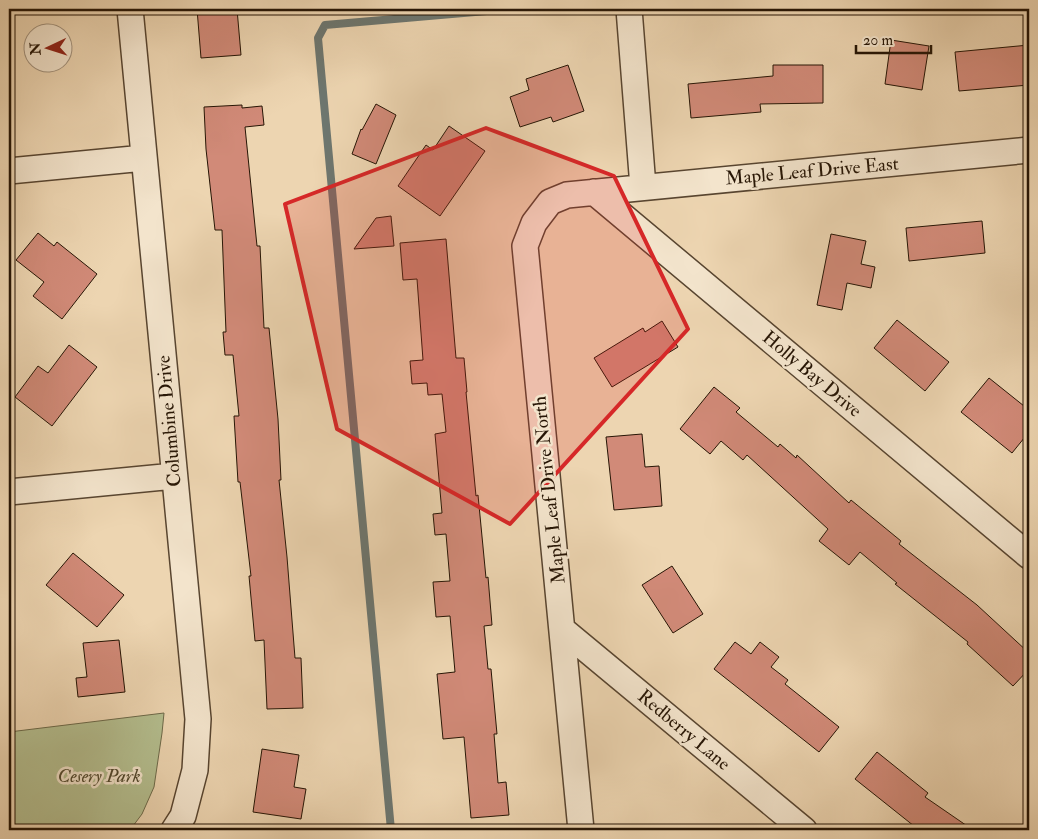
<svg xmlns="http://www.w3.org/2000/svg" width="1038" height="839" viewBox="0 0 1038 839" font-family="'IM FELL Double Pica',serif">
	<rect width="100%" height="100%" fill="#edd5b1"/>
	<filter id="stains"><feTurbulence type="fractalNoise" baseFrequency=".004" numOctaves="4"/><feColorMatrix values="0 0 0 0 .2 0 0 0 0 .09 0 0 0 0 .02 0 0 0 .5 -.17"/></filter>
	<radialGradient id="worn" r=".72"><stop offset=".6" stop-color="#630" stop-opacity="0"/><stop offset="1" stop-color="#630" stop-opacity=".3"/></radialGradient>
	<path fill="#b4be8f" stroke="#6d6a4a" d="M 164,713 L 162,733 L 154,787 L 142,814 L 130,830 L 9,830 L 9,732 Z"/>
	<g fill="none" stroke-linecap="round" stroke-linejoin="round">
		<path stroke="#6d766f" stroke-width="8" d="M 391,830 L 318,38 L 325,25 L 511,9"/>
	</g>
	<path fill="#d18a78" stroke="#261505" d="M 197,9 L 237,9 L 241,55 L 201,58 Z
		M 891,40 L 929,46 L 922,90 L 885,84 Z
		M 1029,45 L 1029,85 L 959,91 L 955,52 Z
		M 568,65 L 584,111 L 553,122 L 551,117 L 520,127 L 510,97 L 529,90 L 526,79 Z
		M 773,65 L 823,65 L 823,103 L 760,104 L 761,112 L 691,118 L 688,84 L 773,76 Z
		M 376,104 L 396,115 L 376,164 L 352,154 L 361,129 L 362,130 Z
		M 242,105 L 242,108 L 262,106 L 264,125 L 245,127 L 257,246 L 260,246 L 264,328 L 269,328 L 278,419 L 281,480 L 279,480 L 287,557 L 295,658 L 301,658 L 303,708 L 267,709 L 264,640 L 255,641 L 249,576 L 251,576 L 240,482 L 238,482 L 234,416 L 239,416 L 233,355 L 225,355 L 223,332 L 226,332 L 222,230 L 215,230 L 206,149 L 204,107 Z
		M 449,126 L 485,151 L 440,216 L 398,186 L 426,145 L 433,150 Z
		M 391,216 L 394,246 L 354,249 L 376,218 Z
		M 982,221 L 985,253 L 909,261 L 906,228 Z
		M 38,233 L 54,246 L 57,242 L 97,274 L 62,319 L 33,296 L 44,282 L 16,260 Z
		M 831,234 L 866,241 L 861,264 L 875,267 L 871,288 L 847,283 L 842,310 L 817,305 Z
		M 446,239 L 456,358 L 464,358 L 467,392 L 466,392 L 476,496 L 478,495 L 486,578 L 488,577 L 492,625 L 484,626 L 488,669 L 491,669 L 497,734 L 494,734 L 498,783 L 506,782 L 509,815 L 471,818 L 464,737 L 443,739 L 437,674 L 455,672 L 450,616 L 436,617 L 433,582 L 450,581 L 446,534 L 435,535 L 433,514 L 442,513 L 435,434 L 446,432 L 442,394 L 428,395 L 427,383 L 412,384 L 410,361 L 423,360 L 417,279 L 403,280 L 400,243 Z
		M 897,320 L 949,362 L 925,391 L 874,348 Z
		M 662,321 L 678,347 L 612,387 L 594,358 L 643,328 L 645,332 Z
		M 69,345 L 97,367 L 52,426 L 15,397 L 38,366 L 48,373 Z
		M 989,378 L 1029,410 L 1029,432 L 1012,453 L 961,412 Z
		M 714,387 L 740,408 L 736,412 L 778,447 L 780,444 L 796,458 L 797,455 L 849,503 L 851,500 L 901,541 L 899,544 L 977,605 L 1029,653 L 1029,669 L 1013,686 L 967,644 L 968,642 L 895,584 L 897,583 L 860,552 L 849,565 L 819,541 L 828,529 L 747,455 L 743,460 L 721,441 L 710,454 L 680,429 Z
		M 642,434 L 645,467 L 659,466 L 662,506 L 614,510 L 606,437 Z
		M 73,553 L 124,595 L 97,627 L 46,585 Z
		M 672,566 L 703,614 L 673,633 L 642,585 Z
		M 119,640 L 125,692 L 78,697 L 76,678 L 87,677 L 83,643 Z
		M 735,642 L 751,654 L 760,642 L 779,657 L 771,667 L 788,680 L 785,684 L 839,727 L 819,752 L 714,669 Z
		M 262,749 L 299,755 L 294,787 L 306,789 L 301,819 L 253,812 Z
		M 877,752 L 928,793 L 925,797 L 973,830 L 919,830 L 855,779 Z"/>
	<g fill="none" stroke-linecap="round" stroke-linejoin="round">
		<g stroke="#584530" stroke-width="28">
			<path id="street" d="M 130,9 L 198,719 L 195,770 L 183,816 L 174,830
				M 629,9 L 643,187
				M 9,171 L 144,158
				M 594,192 L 1029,556
				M 9,492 L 174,476
				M 563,630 L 804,830
				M 581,830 L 525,246 L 534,223 L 550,202 L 567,195 L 1029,150"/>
		</g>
		<use href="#street" stroke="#f3e4cc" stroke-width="25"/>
	</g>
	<path fill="#d62828" fill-opacity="0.2" stroke="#d62828" stroke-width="4" stroke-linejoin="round" d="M 486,128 L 614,176 L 688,329 L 510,524 L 337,429 L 285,204 Z"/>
	<g text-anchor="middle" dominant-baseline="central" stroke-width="5" stroke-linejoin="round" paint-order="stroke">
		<g font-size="19" fill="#261505" stroke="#f3e4cc">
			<text transform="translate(812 171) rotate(-5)">Maple Leaf Drive East</text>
			<text transform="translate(812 374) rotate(40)">Holly Bay Drive</text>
			<text transform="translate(169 421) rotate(-95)">Columbine Drive</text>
			<text transform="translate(549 490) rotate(-96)">Maple Leaf Drive North</text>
			<text transform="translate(684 730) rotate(40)">Redberry Lane</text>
		</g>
		<g font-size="19" font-style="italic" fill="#51482e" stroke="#f3e4cc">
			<text x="99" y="776">Cesery Park</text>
		</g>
	</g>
	<rect width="1038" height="839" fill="none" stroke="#edd5b1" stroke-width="30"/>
	<rect x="10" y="10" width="1018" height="819" fill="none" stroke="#261505" stroke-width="2.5"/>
	<rect x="15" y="15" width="1008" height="809" fill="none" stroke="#261505"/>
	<g transform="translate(48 48) rotate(266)"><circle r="24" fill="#f3e4cc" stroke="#a1917c"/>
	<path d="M0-4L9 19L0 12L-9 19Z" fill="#8f2418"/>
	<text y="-8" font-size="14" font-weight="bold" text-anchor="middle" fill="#261505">N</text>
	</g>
	<path d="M856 45v8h75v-8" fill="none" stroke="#261505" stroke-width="2.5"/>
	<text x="863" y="45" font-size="15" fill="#261505" stroke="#f3e4cc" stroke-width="4" paint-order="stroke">20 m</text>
	<rect width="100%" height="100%" filter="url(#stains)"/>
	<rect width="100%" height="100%" fill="url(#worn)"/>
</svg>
